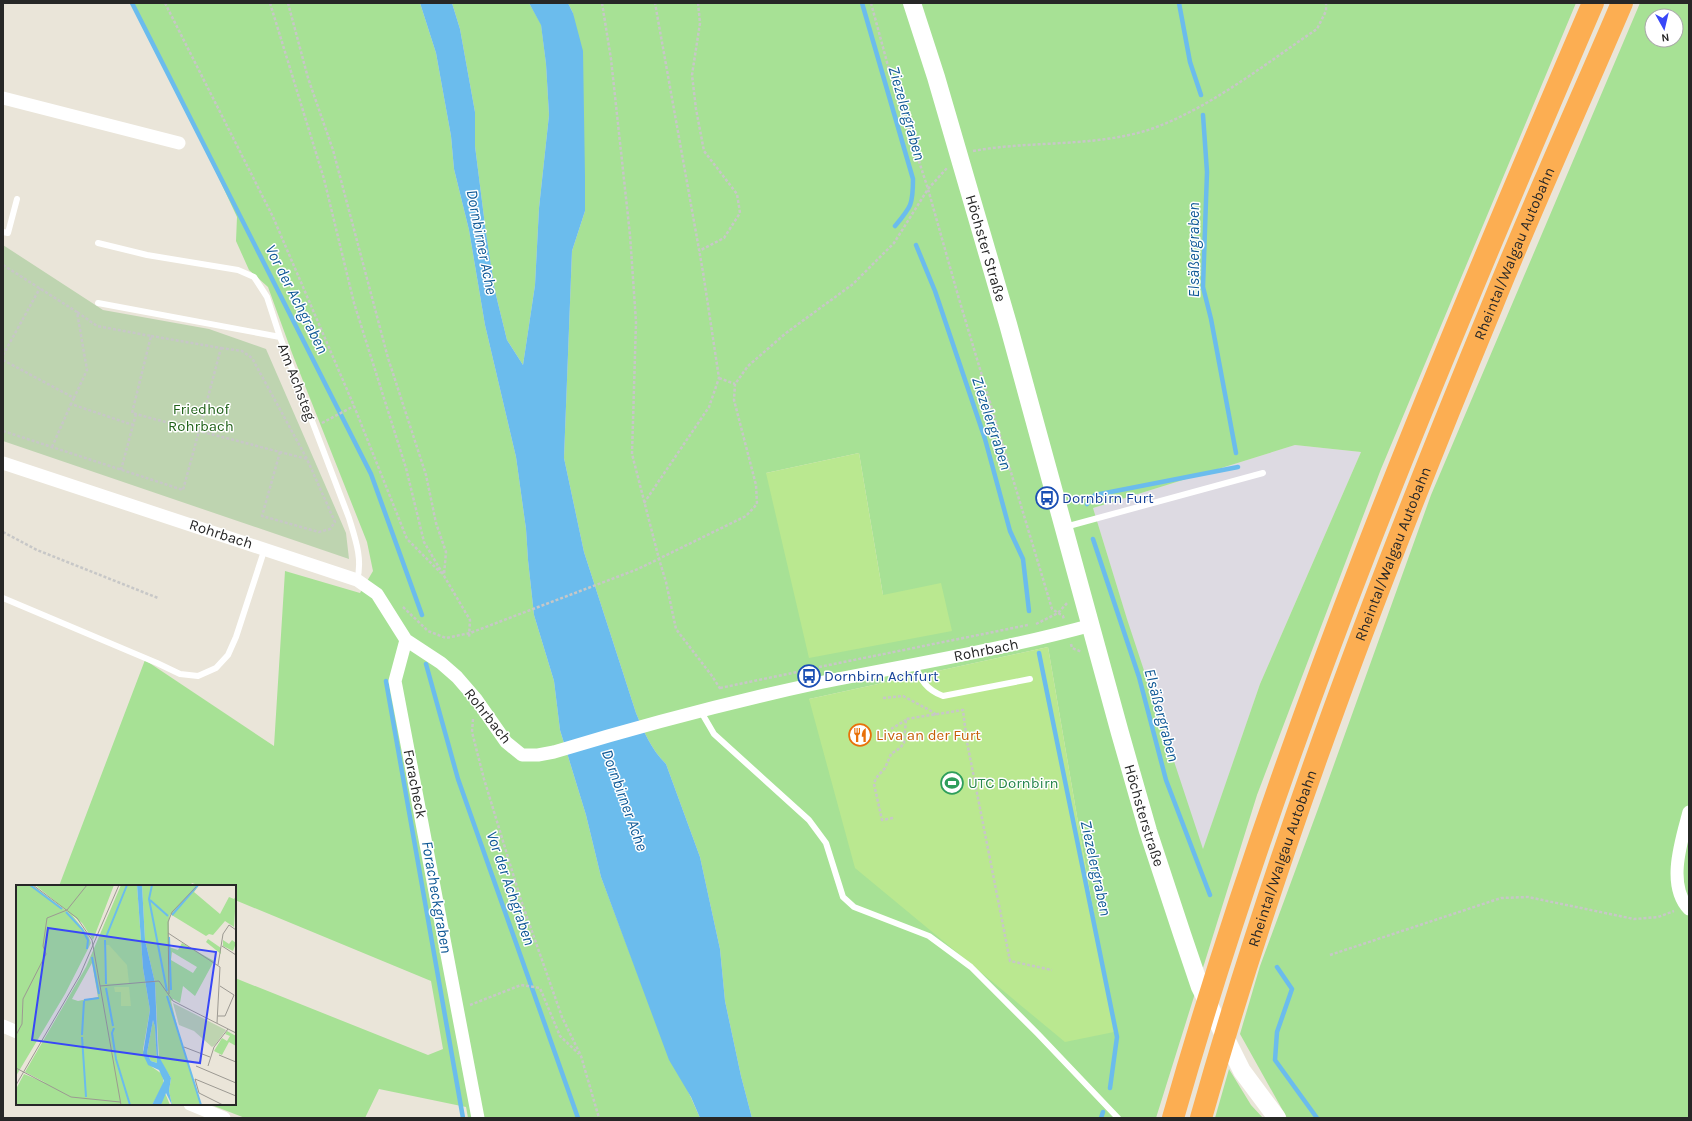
<svg xmlns="http://www.w3.org/2000/svg" width="1692" height="1121" viewBox="0 0 1692 1121" font-family="Karla,sans-serif">
	<rect width="100%" height="100%" fill="#eae5d9"/>
	<path fill="#dddae2" d="M 1295,445 L 1361,452 L 1260,684 L 1203,850 L 1150,695 L 1093,508 Z"/>
	<path fill="#a7e195" fill-rule="evenodd" d="M 132,3 L 420,3 L 436,53 L 451,136 L 454,169 L 469,230 L 485,325 L 516,457 L 526,529 L 528,560 L 534,615 L 554,681 L 560,730 L 586,815 L 601,877 L 646,996 L 700,1118 L 468,1118 L 466,1107 L 379,1089 L 365,1118 L 245,1118 L 209,1104 L 235,1104 L 235,978 L 428,1055 L 443,1049 L 431,981 L 235,900 L 235,886 L 200,886 L 192,883 L 190,886 L 59,886 L 145,660 L 274,746 L 285,571 L 360,593 L 373,571 L 367,542 L 292,353 L 268,287 L 249,270 L 236,241 L 237,217 L 180,95 Z
		M 452,3 L 529,3 L 541,24 L 546,64 L 549,115 L 539,208 L 535,285 L 523,365 L 507,340 L 495,291 L 486,233 L 475,146 L 475,112 L 460,29 Z
		M 568,3 L 1576,3 L 1381,469 L 1257,795 L 1156,1118 L 752,1118 L 741,1076 L 725,1001 L 720,949 L 700,857 L 666,764 C 651,749 644,732 636,713 L 584,552 L 564,458 L 572,251 L 585,211 L 573,13 ZM 1295,445 L 1361,452 L 1260,684 L 1203,849 L 1127,619 L 1093,508 ZM 859,453 L 883,595 L 766,473 ZM 1048,647 L 1114,1032 L 809,699 Z
		M 1640,3 L 1689,3 L 1689,1118 L 1287,1118 L 1240,1034 L 1260,966 L 1318,809 L 1431,495 ZM 1652,16 L 1676,16 L 1676,40 L 1652,40 Z
		M 1229,1069 L 1251,1105 L 1263,1118 L 1215,1118 Z"/>
	<path fill="#bed4b0" d="M 3,245 L 103,310 L 209,329 L 266,349 L 346,533 L 349,559 L 3,441 Z"/>
	<path fill="#bae890" d="M 859,453 L 883,595 L 941,583 L 952,631 L 809,658 L 766,473 Z
		M 1048,647 L 1114,1032 L 1065,1042 L 855,868 L 809,699 Z"/>
	<path fill="#6bbced" d="M 420,3 L 452,3 L 460,29 L 475,112 L 475,146 L 486,233 L 495,291 L 507,340 L 523,365 L 535,285 L 539,208 L 549,115 L 546,64 L 541,25 L 529,3 L 568,3 L 573,13 L 583,51 L 585,177 L 585,211 L 572,251 L 564,458 L 584,552 L 636,713 C 644,732 651,749 666,764 L 700,857 L 720,949 L 725,1001 L 741,1076 L 752,1118 L 700,1118 L 691,1097 L 669,1060 L 601,877 L 586,815 L 560,730 L 554,681 L 534,615 L 528,560 L 526,529 L 516,457 L 485,325 L 469,230 L 454,169 L 451,136 L 436,53 Z"/>
	<g fill="none" stroke-linecap="round" stroke-linejoin="round">
		<path stroke="#6bbced" stroke-width="4.5" d="M 132,3 L 371,474 L 422,615
			M 862,3 L 913,179 C 913,205 911,207 895,226
			M 1179,3 L 1190,62 L 1201,95
			M 1203,115 L 1207,172 L 1203,287 L 1211,319 L 1236,453
			M 916,245 L 935,291 L 985,439 L 1010,531 L 1023,559 L 1029,611
			M 1087,504 L 1095,495 L 1238,467
			M 1093,539 L 1139,677 L 1166,780 L 1210,895
			M 1039,653 L 1117,1037 L 1110,1088
			M 426,664 L 458,779 L 578,1118
			M 386,681 L 463,1118
			M 1277,967 L 1292,989 L 1277,1032 L 1275,1060 L 1317,1118
			M 1101,1118 L 1103,1112"/>
		<path stroke="#c7c7c7" stroke-width="2.5" stroke-dasharray="3 2" stroke-linecap="butt" d="M 165,3 L 273,217 L 354,406 L 407,539 L 441,573
			M 270,3 L 324,179 L 354,303 L 406,468 L 424,542 L 470,620 L 469,638
			M 288,3 L 308,78 L 333,150 L 388,358 L 426,475 L 436,523 L 446,552 L 444,575
			M 602,3 L 611,59 L 630,235 L 636,322 L 632,454 L 659,559 L 666,582 L 676,629 L 712,676 L 721,690
			M 698,3 L 700,23 L 692,75 L 696,109 L 704,151 L 737,194 L 740,213 L 724,238 L 699,251
			M 871,3 L 888,66 L 928,189 L 959,299 L 1052,609 L 1063,616 L 1064,620
			M 973,151 C 1032,140 1097,148 1154,128 C 1213,106 1265,64 1317,29 L 1326,11 L 1326,3
			M 3,265 L 77,312 L 87,370 L 74,398 L 3,360
			M 151,336 L 221,348 L 199,431 L 307,459
			M 221,348 L 242,351 L 252,358 L 307,459 L 335,522 L 330,529 L 319,532 L 262,516 L 280,452
			M 3,355 L 40,288
			M 719,378 L 735,384
			M 74,398 L 71,404 L 133,425
			M 322,423 L 354,406
			M 3,431 L 183,490 L 199,431 L 132,413 L 151,336 L 97,326 L 77,312
			M 52,447 L 71,404
			M 121,470 L 136,414
			M 644,503 L 709,407 L 719,378 L 703,272 L 655,3
			M 3,532 L 37,550 L 158,598
			M 403,607 L 428,631 L 446,638 L 470,633 L 638,569 L 746,516 L 757,504 L 756,485 L 734,400 L 735,384 L 748,366 L 786,333 L 853,284 L 894,243 L 928,189 L 947,168
			M 1036,624 L 1058,613 L 1068,602
			M 1071,644 L 1072,648 L 1082,652
			M 819,667 L 1028,625
			M 720,688 L 802,671
			M 883,698 L 903,696 L 933,712 L 936,715
			M 473,719 L 472,732 L 484,779 L 521,900 L 562,1017 L 581,1056 L 599,1118
			M 891,729 L 906,720
			M 893,818 L 882,820 L 874,784 L 876,778 L 885,768 L 891,754 L 900,748 L 904,743 L 906,719 L 963,710 L 967,742 L 1010,961 L 1052,970
			M 1330,955 L 1501,898 L 1528,897 L 1634,919 L 1658,917 L 1674,911
			M 470,1005 L 521,985 L 540,988 L 560,1036 L 579,1054"/>
		<path stroke="#fff" stroke-width="6" d="M 3,232 L 8,233 L 17,199
			M 98,243 L 147,255 L 238,270 L 254,277 L 267,297 L 280,337
			M 98,303 L 280,337 L 349,518 C 355,538 363,559 357,580
			M 1065,527 L 1263,473
			M 3,598 L 157,663 L 180,674 L 198,676 L 216,668 L 228,655 L 236,637 L 265,548
			M 915,664 C 920,680 927,690 943,696 L 1030,679
			M 700,710 L 714,734 L 809,820 L 826,843 L 843,897 L 854,907 L 929,936 L 971,967 L 1038,1034 L 1118,1118"/>
		<path stroke="#fff" stroke-width="13" d="M 3,98 L 179,143
			M 3,463 L 357,580 L 377,594 L 406,640 L 441,663 L 457,677 L 476,699 L 506,742 L 522,755 L 538,755 L 554,752 C 640,726 726,703 814,684 C 907,665 1001,650 1092,625
			M 406,640 L 395,681 L 478,1118
			M 1689,812 C 1682,839 1666,885 1689,909
			M 3,1026 L 17,1032
			M 190,1104 L 224,1118"/>
		<path stroke="#fff" stroke-width="18" id="s1" d="M 912,3 L 936,77 L 1008,324 L 1120,733 L 1148,831 L 1182,934 L 1200,987 L 1242,1071 L 1277,1118"/>
		<g stroke="#fcae52" stroke-width="22">
			<path d="M 1173,1118 C 1282,735 1436,368 1593,3"/>
			<path id="s2" d="M 1201,1118 C 1279,841 1382,572 1492,306 C 1533,204 1579,104 1622,3"/>
		</g>
	</g>
	<defs>
		<g id="bus-ring" transform="scale(1.15)"><circle r="9.5" fill="#fff" stroke="#1a4fb4" stroke-width="1.5"/><path d="M-5-6H5V4H4V6H2V4H-2V6H-4V4H-5ZM-3.5-4V0h7V-4ZM-3.5 1.2v1.5H-2V1.2ZM2 1.2v1.5H3.5V1.2Z" fill="#1a4fb4"/></g>
		<g id="restaurant-ring" transform="scale(1.15)"><circle r="9.5" fill="#fff" stroke="#e8710a" stroke-width="1.5"/><path d="M-5-6h1v4h1v-4h1v4h1v-4h1v5L-1.5 .5V6h-2V.5L-5-1ZM5-6V6H3V1.5H1.5Q1.5-4 5-6Z" fill="#e8710a"/></g>
		<g id="stadium-ring" transform="scale(1.15)"><circle r="9.5" fill="#fff" stroke="#2e9e5b" stroke-width="1.5"/><path d="M0-5a6.5 5 0 1 0 0 10a6.5 5 0 1 0 0-10ZM-3.5-1.8h7v3.6h-7Z" fill="#2e9e5b"/></g>
	</defs>
	<g fill-rule="evenodd">
		<use href="#bus-ring" x="1047" y="498"/>
		<use href="#bus-ring" x="809" y="676"/>
		<use href="#restaurant-ring" x="860" y="735"/>
		<use href="#stadium-ring" x="952" y="783"/>
	</g>
	<g text-anchor="middle" dominant-baseline="central" stroke-width="3" stroke-linejoin="round" paint-order="stroke">
		<g font-size="15" fill="#272727" stroke="#fff">
			<text stroke="none"><textPath href="#s1" startOffset="256">Höchster Straße</textPath></text>
			<text stroke="none"><textPath href="#s2" startOffset="920">Rheintal/Walgau Autobahn</textPath></text>
			<text transform="translate(297 382) rotate(69)">Am Achsteg</text>
			<text transform="translate(221 534) rotate(18)">Rohrbach</text>
			<text stroke="none"><textPath href="#s2" startOffset="596">Rheintal/Walgau Autobahn</textPath></text>
			<text transform="translate(986 650) rotate(-11)">Rohrbach</text>
			<text transform="translate(488 716) rotate(52)">Rohrbach</text>
			<text transform="translate(415 784) rotate(79)">Foracheck</text>
			<text stroke="none"><textPath href="#s1" startOffset="845">Höchsterstraße</textPath></text>
			<text stroke="none"><textPath href="#s2" startOffset="272">Rheintal/Walgau Autobahn</textPath></text>
		</g>
		<g font-size="15" fill="#21621a" stroke="#fff">
			<text x="201" y="409">Friedhof<tspan x="201" dy="17">Rohrbach</tspan></text>
		</g>
		<g font-size="15" fill="#164399" stroke="#fff" text-anchor="start">
			<text x="1062" y="498">Dornbirn Furt</text>
			<text x="824" y="676">Dornbirn Achfurt</text>
		</g>
		<g font-size="15" fill="#c56008" stroke="#fff" text-anchor="start">
			<text x="876" y="735">Liva an der Furt</text>
		</g>
		<g font-size="15" fill="#27864d" stroke="#fff" text-anchor="start">
			<text x="968" y="783">UTC Dornbirn</text>
		</g>
		<g font-size="16" font-style="italic" fill="#0e5895" stroke="#fff">
			<text transform="translate(907 113) rotate(74)">Ziezelergraben</text>
			<text transform="translate(482 242) rotate(79)">Dornbirner Ache</text>
			<text transform="translate(1193 250) rotate(-90)">Elsäßergraben</text>
			<text transform="translate(297 299) rotate(63)">Vor der Achgraben</text>
			<text transform="translate(992 423) rotate(72)">Ziezelergraben</text>
			<text transform="translate(1162 715) rotate(75)">Elsäßergraben</text>
			<text transform="translate(625 800) rotate(70)">Dornbirner Ache</text>
			<text transform="translate(1096 868) rotate(78)">Ziezelergraben</text>
			<text transform="translate(511 888) rotate(71)">Vor der Achgraben</text>
			<text transform="translate(437 897) rotate(80)">Foracheckgraben</text>
		</g>
	</g>
	<g transform="translate(16 885)">
		<rect width="220" height="220" fill="#eae5d9"/>
		<path d="M 0,0 L 16,0 L 56,30 L 72,50 L 75,58 L 49,109 L 0,191 ZM 19,0 L 98,0 L 77,55 L 66,38 ZM 105,0 L 121,0 L 127,83 L 134,125 L 127,165 L 136,182 L 146,189 L 148,199 L 136,220 L 0,220 L 0,204 L 8,189 L 30,198 L 9,187 L 70,82 ZM 76,78 L 82,112 L 62,116 L 56,114 ZM 126,0 L 183,0 L 178,7 L 204,29 L 213,12 L 218,14 L 220,11 L 218,42 L 209,36 L 197,50 L 193,49 L 190,51 L 154,29 L 153,37 L 153,62 L 162,65 L 166,58 L 198,76 L 179,111 L 167,101 L 164,118 L 157,114 L 155,116 L 164,153 L 185,220 L 156,220 L 153,206 L 155,193 L 143,174 L 139,98 L 129,55 ZM 156,67 L 181,82 L 177,88 L 155,75 ZM 192,54 L 205,63 L 205,69 L 190,57 ZM 207,55 L 213,59 L 216,55 L 220,58 L 217,66 L 207,61 ZM 137,135 L 139,142 L 141,178 L 135,176 L 131,168 ZM 211,146 L 220,151 L 220,161 L 213,157 L 206,170 L 198,166 L 206,153 L 211,156 L 214,151 L 209,149 ZM 149,208 L 154,220 L 145,220 L 146,213 Z" fill="#a7e195" fill-rule="evenodd"/>
		<path d="M 157,118 L 210,145 L 199,160 L 196,162 L 178,146 L 163,140 Z" fill="#bed4b0"/>
		<path d="M 88,60 L 93,60 L 111,80 L 113,98 L 89,99 ZM 98,102 L 113,102 L 115,121 L 105,121 L 105,107 L 99,107 Z" fill="#bae890"/>
		<path d="M 121,0 L 126,0 L 129,55 L 139,98 L 142,170 L 155,193 L 153,206 L 156,220 L 150,208 L 145,220 L 136,220 L 148,196 L 143,185 L 132,180 L 127,169 L 134,125 L 127,83 ZM 137,135 L 139,142 L 141,178 L 135,176 L 131,168 Z" fill="#6bbced" fill-rule="evenodd"/>
		<path fill="none" stroke="#6bbced" stroke-width="2" d="M 14,0 L 46,24M 136,0 L 133,14 L 151,106M 134,15 L 152,31M 50,27 L 66,44 L 72,55 L 71,64M 156,30 L 182,0M 90,52 L 111,0M 153,52 L 155,105M 89,55 L 90,99M 76,72 L 83,109M 90,103 L 97,141M 151,111 L 185,220M 68,115 L 83,113M 98,143 L 96,148 L 100,174 L 114,220M 66,150 L 68,116M 66,152 L 70,212"/>
		<path fill="none" stroke="#9c9992" stroke-width="1" d="M 17,0 L 61,33 L 76,55 L 105,220M 152,48 L 204,82 L 201,138M 206,61 L 220,70M 202,80 L 207,49 L 213,40 L 220,45M 84,101 L 143,96 L 157,116 L 220,148M 153,109 L 152,37 L 156,27 L 180,2M 202,131 L 209,131 L 218,110 L 204,101M 0,150 L 6,139 L 7,114 L 30,69 L 27,61 L 31,33 L 51,25 L 71,0M 168,162 L 194,172M 203,170 L 220,177M 180,181 L 220,198M 192,181 L 198,162 L 212,144M 0,183 L 55,212 L 104,217M 0,200 L 64,90 L 103,0M 207,220 L 183,208 L 179,194 L 220,211"/>
		<path fill="#3847f8" fill-opacity="0.15" stroke="#3847f8" stroke-width="2" d="M 32,43 L 200,67 L 184,178 L 16,155 Z"/>
		<rect width="220" height="220" fill="none" stroke="#272727" stroke-width="2"/>
	</g>
	<rect width="1692" height="1121" fill="none" stroke="#272727" stroke-width="8"/>
	<g transform="translate(1664 28) rotate(172)"><circle r="19" fill="#ffffff" stroke="#a9a9a9"/>
	<path d="M0-3L7 15L0 10L-7 15Z" fill="#3847f8"/>
	<text y="-6" font-size="11" font-weight="bold" text-anchor="middle" fill="#272727">N</text>
	</g>
</svg>
